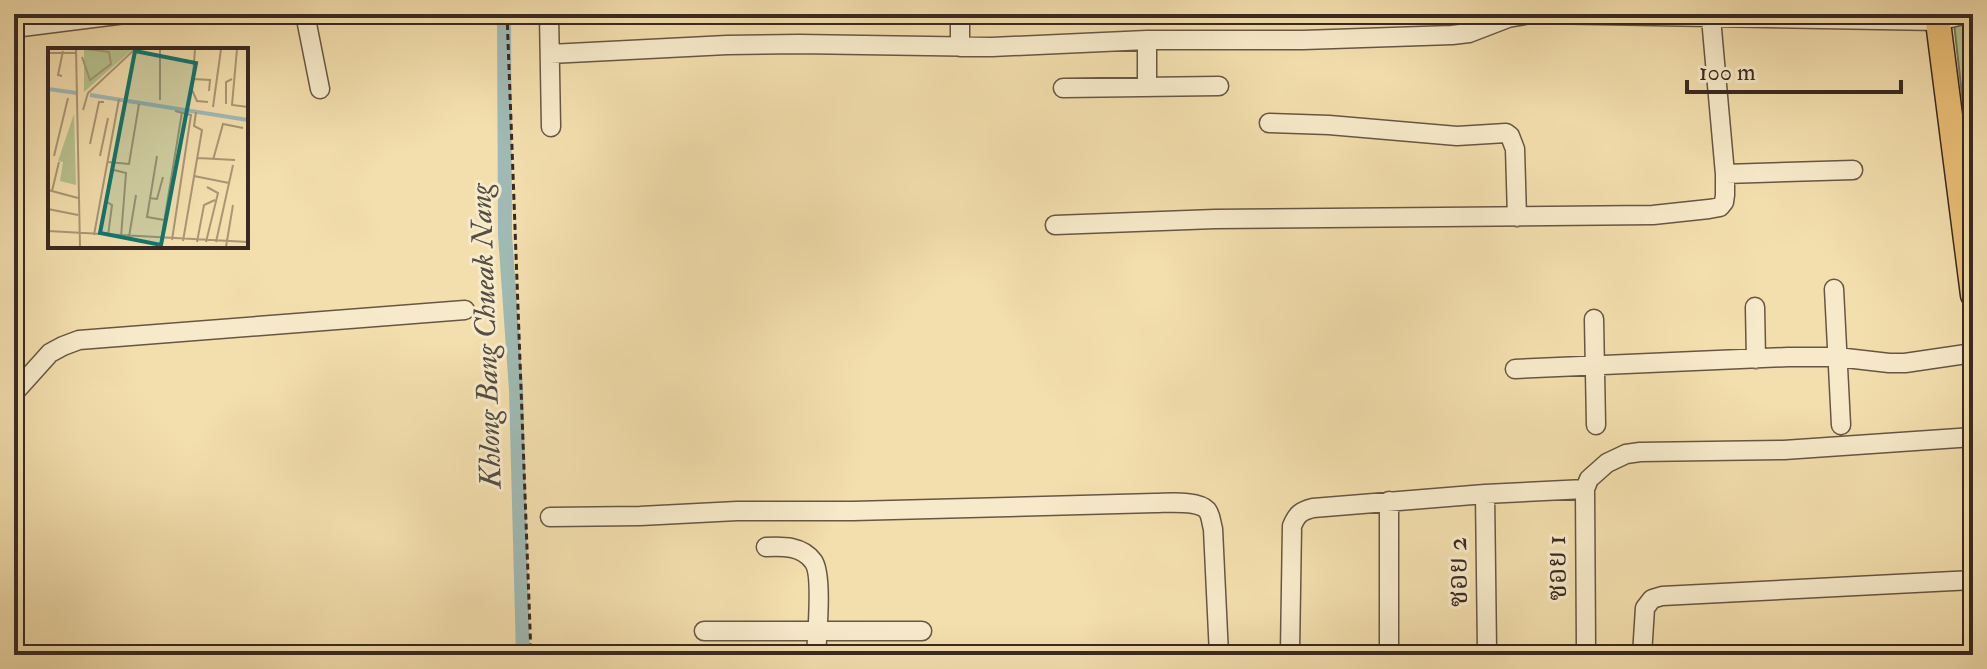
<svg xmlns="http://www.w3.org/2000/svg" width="1987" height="669" viewBox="0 0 1987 669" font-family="'IM FELL Double Pica','Noto Serif Thai',serif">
	<rect width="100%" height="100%" fill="#f3dead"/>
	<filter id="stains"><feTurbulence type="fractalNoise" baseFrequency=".0025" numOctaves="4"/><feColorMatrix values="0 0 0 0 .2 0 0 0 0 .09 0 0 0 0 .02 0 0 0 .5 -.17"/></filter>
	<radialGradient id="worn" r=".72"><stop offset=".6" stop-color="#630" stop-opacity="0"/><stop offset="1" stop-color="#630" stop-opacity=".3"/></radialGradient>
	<path fill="#b5c28e" stroke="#787657" stroke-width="2" d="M 1973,19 L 1973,139 L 1967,140 L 1954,23 Z"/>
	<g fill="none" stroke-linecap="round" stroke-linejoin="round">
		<path stroke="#9fbab4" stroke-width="14" d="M 504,14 L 505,235 L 516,390 L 523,655"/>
		<g stroke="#685643" stroke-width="21">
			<path id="minor" d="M 305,14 L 320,89
				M 549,14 L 551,127
				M 960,14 L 960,47
				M 1543,14 L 1938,21 L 1967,14
				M 14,28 L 125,14
				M 550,54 L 727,45 L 799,44 L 992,47 L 1147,40 L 1303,40 L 1452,35 L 1469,33 L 1508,18 L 1530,14
				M 1147,87 L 1147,40
				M 1063,88 L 1219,86
				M 1269,123 L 1329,125 L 1457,136 L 1506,133 L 1510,136 L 1515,149 L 1517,217
				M 1725,174 L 1853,170
				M 1055,225 L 1215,219 L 1653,215 L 1709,209 L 1720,207 L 1724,202 L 1725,195 L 1725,174 L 1711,18
				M 1834,289 L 1841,425
				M 1755,307 L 1756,359
				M 1594,319 L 1596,425
				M 1515,369 L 1788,357 L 1837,357 L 1889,363 L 1905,363 L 1973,353
				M 14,393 L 50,353 L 63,346 L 79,340 L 465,310
				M 1485,494 L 1487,650
				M 550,517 L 640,516 L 737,511 L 853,511 L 1155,503 C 1168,503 1198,500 1207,510 C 1211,515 1211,522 1213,529 L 1219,655
				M 766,547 C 783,546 802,546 813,561 C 823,573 817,637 816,655
				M 704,631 L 922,631
				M 1586,647 L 1585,489 L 1589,479 L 1607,463 L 1626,454 L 1640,452 L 1784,450 L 1973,437
				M 1290,651 L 1292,526 C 1297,514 1301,511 1313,508 L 1485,494 L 1585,489
				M 1389,655 L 1389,501
				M 1642,655 L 1645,608 L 1652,599 L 1662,596 L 1973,580"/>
		</g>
		<g stroke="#3a2920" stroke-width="27">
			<path id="major" d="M 1937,14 L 1973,295"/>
		</g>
		<path stroke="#3a2920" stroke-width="3" stroke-dasharray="6 4" stroke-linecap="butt" d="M 507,14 L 531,655"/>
		<use href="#minor" stroke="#f7eaca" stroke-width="18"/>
		<use href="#major" stroke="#eabf76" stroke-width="24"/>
	</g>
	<g text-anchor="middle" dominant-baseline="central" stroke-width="6" stroke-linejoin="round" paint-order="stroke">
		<g font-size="28" fill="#3a2920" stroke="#f7eaca">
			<text transform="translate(1557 568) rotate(-91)">ซอย 1</text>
			<text transform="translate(1458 572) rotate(-91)">ซอย 2</text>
		</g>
		<g font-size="30" font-style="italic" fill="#534d45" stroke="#f7eaca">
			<text transform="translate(486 336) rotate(-92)">Khlong Bang Chueak Nang</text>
		</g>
	</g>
	<g transform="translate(48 48)">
		<rect width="200" height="200" fill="#f3dead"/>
		<path d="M 36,1 L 49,2 L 85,1 L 36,44 ZM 26,66 L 28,137 L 12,133 L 15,114 L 10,113 Z" fill="#b5c28e"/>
		<path fill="none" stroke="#9fbab4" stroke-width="4" d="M 0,41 L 29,45M 42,47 L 200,72"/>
		<path fill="none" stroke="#a99675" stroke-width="2" d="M 28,1 L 32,199M 147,1 L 144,42 L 149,53 L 160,54M 189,1 L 184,57 L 200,59M 0,5 L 29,5M 34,9 L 42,32 L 63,16 L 61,4 L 39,1M 14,28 L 10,27 L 15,3M 145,31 L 162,32 L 161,43M 112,52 L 112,1M 178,56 L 178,34 L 184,31M 165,59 L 173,1M 35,62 L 40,45 L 87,1M 42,96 L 51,54 L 56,54M 6,108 L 20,50M 52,108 L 60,70M 109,108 L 99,169 L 116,172M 150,110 L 187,112M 165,112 L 175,76 L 195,80M 60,114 L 81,116 L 91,56M 66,122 L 78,125 L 73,189M 146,128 L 181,135M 0,142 L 30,150M 4,143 L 11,114M 101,150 L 109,151 L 115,129M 59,154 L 64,157 L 60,188M 0,161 L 30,167M 0,183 L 200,194M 46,187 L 71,51M 81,189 L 88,147M 124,192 L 143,67 L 127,63M 135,193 L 154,82 L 146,78 L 148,64M 149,194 L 156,157 L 167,152M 158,194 L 170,145 L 159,139M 168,194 L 185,117M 112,199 L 134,64M 178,199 L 185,157"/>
		<path fill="#0f766e" fill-opacity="0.15" stroke="#0f766e" stroke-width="4" d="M 87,3 L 148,15 L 113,197 L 52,185 Z"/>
		<rect width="200" height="200" fill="none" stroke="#3a2920" stroke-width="4"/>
	</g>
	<rect width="1987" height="669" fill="none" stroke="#f3dead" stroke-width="48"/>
	<rect x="16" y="16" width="1955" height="637" fill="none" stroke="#3a2920" stroke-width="4"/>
	<rect x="24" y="24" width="1939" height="621" fill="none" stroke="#3a2920" stroke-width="2"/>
	<path d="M1687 80v12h214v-12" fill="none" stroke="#3a2920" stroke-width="4"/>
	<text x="1699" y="80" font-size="24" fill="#3a2920" stroke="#f7eaca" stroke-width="6" paint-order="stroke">100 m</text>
	<rect width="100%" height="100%" filter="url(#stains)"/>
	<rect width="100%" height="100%" fill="url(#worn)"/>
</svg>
